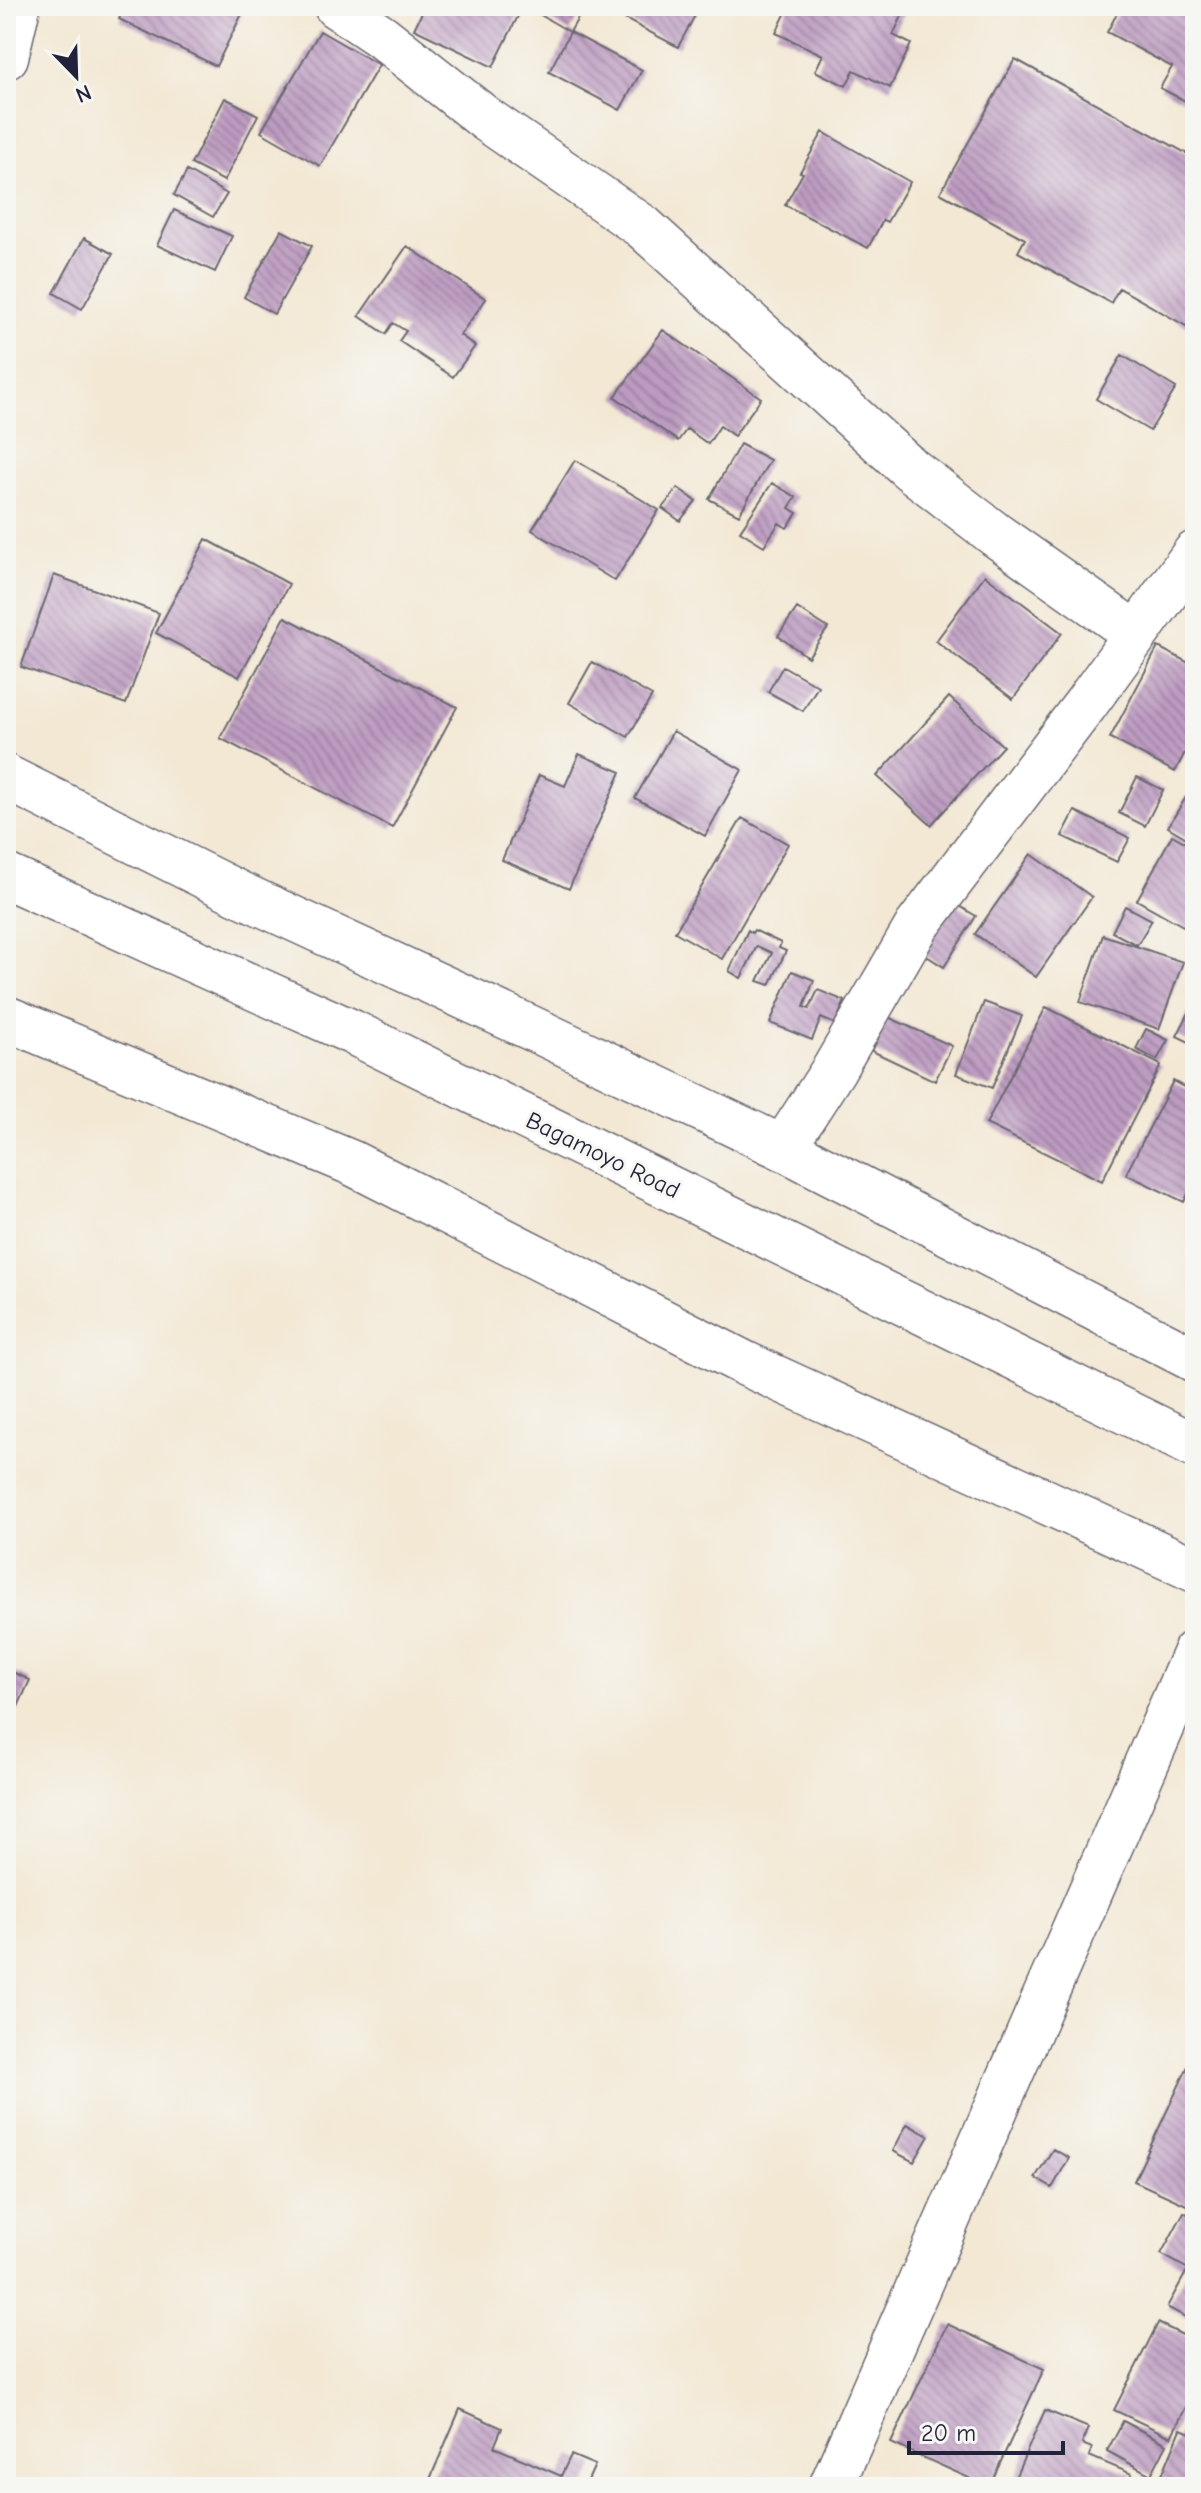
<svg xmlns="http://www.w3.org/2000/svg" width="1201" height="2493" viewBox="0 0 1201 2493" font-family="'Comic Neue',sans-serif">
	<defs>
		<pattern id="building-back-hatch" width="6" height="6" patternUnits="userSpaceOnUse" patternTransform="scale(2)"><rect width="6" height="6" fill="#bd9bc1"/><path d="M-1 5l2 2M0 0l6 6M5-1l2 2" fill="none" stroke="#997e9e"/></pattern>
	</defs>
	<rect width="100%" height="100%" fill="#f6f6f2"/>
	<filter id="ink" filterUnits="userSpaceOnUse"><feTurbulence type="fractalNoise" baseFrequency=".0125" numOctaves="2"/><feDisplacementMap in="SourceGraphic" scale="16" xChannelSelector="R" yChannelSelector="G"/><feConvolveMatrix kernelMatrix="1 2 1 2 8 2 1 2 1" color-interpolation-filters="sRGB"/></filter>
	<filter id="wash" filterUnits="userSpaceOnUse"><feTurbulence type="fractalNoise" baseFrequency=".006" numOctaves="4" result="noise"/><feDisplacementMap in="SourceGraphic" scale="32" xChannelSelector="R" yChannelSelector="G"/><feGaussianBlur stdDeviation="1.8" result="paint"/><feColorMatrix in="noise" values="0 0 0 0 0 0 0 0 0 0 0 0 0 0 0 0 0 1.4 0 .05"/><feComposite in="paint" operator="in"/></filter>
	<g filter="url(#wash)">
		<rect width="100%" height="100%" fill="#f3e8d4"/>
		<g id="blocks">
			<path fill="url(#building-back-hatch)" d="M 125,6 L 246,6 L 216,66 L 119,19 Z
				M 425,6 L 523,6 L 493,67 L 414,29 Z
				M 525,6 L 585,6 L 570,32 Z
				M 605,6 L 700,6 L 678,47 L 604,8 Z
				M 789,6 L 884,6 L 903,14 L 893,35 L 911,44 L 890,88 L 854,70 L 846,86 L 815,71 L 823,55 L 776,33 Z
				M 1121,6 L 1195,6 L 1195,106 L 1160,88 L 1172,67 L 1107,32 Z
				M 320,31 L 379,65 L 320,166 L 261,132 Z
				M 570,32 L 642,70 L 620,110 L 549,72 Z
				M 1015,59 L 1195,158 L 1195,331 L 1119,288 L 1111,303 L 1018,252 L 1025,239 L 940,193 Z
				M 225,98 L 258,115 L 224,181 L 191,164 Z
				M 823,132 L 910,182 L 887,222 L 883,220 L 868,248 L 785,205 L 803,173 L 800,172 Z
				M 187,171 L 227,194 L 213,217 L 174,195 Z
				M 174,210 L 232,236 L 215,272 L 157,245 Z
				M 281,230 L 312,246 L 274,314 L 244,297 Z
				M 84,238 L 113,254 L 82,309 L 54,293 Z
				M 407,246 L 486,299 L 460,335 L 475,346 L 453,377 L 399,341 L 406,331 L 393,323 L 386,334 L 359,316 Z
				M 663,330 L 761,398 L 734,436 L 720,426 L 708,444 L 687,429 L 678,441 L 615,397 Z
				M 1122,355 L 1176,388 L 1150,431 L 1096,399 Z
				M 740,444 L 770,460 L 739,515 L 709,499 Z
				M 575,460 L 659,510 L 615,581 L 532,530 Z
				M 772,483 L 796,497 L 789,508 L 797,513 L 787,528 L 779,523 L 764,546 L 740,531 Z
				M 678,488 L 696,501 L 680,521 L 662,508 Z
				M 206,539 L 289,584 L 239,677 L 156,633 Z
				M 54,575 L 159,613 L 126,704 L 21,667 Z
				M 985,575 L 1062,633 L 1013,699 L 936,641 Z
				M 797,608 L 828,628 L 808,657 L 778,636 Z
				M 285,617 L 457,707 L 392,828 L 220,738 Z
				M 1158,647 L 1195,666 L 1195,733 L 1175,772 L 1110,738 Z
				M 592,662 L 652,696 L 628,737 L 569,703 Z
				M 783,666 L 818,686 L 803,711 L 768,692 Z
				M 949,697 L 1003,746 L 931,825 L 877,776 Z
				M 673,731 L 742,770 L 705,836 L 635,798 Z
				M 579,754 L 621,772 L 569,889 L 502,860 L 539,775 L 565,786 Z
				M 1137,777 L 1163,790 L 1145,826 L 1119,813 Z
				M 1186,797 L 1195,803 L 1195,843 L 1168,827 Z
				M 1075,811 L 1130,838 L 1117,862 L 1062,836 Z
				M 742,818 L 788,844 L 722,959 L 675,932 Z
				M 1172,835 L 1195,848 L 1195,926 L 1192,931 L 1137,900 Z
				M 1031,854 L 1092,897 L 1036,977 L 975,934 Z
				M 951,901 L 976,916 L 944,967 L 919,951 Z
				M 1125,906 L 1152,920 L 1137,945 L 1112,932 Z
				M 748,930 L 752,933 L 754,930 L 781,943 L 779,948 L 786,951 L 770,985 L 758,981 L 772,953 L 757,946 L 741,978 L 729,971 Z
				M 1103,935 L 1183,962 L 1159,1029 L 1080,1002 Z
				M 792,971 L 814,980 L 804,1007 L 809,1009 L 818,990 L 845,1001 L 835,1024 L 821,1018 L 812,1040 L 770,1023 Z
				M 1195,1001 L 1195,1045 L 1177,1036 Z
				M 984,1002 L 1022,1016 L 992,1088 L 956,1074 Z
				M 1046,1007 L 1161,1065 L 1102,1181 L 986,1124 Z
				M 888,1017 L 952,1046 L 935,1081 L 872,1051 Z
				M 1146,1029 L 1168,1040 L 1157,1060 L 1136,1049 Z
				M 1173,1081 L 1195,1093 L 1195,1179 L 1184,1202 L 1126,1174 Z
				M 6,1669 L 30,1680 L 6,1733 Z
				M 1189,2064 L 1195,2067 L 1195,2209 L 1134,2181 Z
				M 907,2124 L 929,2136 L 914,2162 L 893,2151 Z
				M 1053,2149 L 1069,2158 L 1052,2188 L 1035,2178 Z
				M 1184,2212 L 1195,2218 L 1195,2322 L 1167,2307 L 1188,2269 L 1161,2254 Z
				M 1158,2323 L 1195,2341 L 1195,2389 L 1171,2437 L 1114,2410 Z
				M 947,2324 L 1044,2369 L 989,2487 L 891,2443 Z
				M 460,2409 L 502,2428 L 494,2447 L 561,2476 L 571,2455 L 595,2465 L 585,2487 L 427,2486 Z
				M 1045,2410 L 1089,2428 L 1082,2444 L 1092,2448 L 1089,2456 L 1132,2474 L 1127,2487 L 1011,2487 Z
				M 1123,2421 L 1167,2444 L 1151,2475 L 1107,2451 Z
				M 1181,2429 L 1195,2435 L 1195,2487 L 1157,2487 Z"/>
		</g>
	</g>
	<g filter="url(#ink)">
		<use href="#blocks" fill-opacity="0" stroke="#6b6771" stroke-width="2"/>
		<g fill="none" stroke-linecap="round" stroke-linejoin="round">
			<g stroke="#6b6771" stroke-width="47">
				<path id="street" d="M 336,6 L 381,36 L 486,119 L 643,227 L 908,467 L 996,535 L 1136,634
					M 6,57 L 18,6
					M 6,777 L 238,893 L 544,1034 L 783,1148 L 1195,1360
					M 6,1018 L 352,1163 L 746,1364 L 1195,1570
					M 783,1148 L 834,1069 L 917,926 L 1085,705 L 1195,553
					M 831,2487 L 1195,1652"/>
			</g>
			<g stroke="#6b6771" stroke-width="47">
				<path id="highway" d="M 6,876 L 352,1032 L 1195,1446"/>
			</g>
			<use href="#street" stroke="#fff" stroke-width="44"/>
			<use href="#highway" stroke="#fff" stroke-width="44"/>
		</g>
	</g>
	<g text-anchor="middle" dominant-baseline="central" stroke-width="6" stroke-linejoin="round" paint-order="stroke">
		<g font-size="24" fill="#22223b" stroke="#f6f6f2">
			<text transform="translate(603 1155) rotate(26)">Bagamoyo Road</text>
		</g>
	</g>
	<rect width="1201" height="2493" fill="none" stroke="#f6f6f2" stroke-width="32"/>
	<g transform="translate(76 76) rotate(157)" stroke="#f6f6f2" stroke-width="6" paint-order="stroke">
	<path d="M0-6L14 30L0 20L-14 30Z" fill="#22223b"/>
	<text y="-12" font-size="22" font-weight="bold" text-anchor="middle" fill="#22223b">N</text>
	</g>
	<path d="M909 2441v12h154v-12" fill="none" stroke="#22223b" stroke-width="4"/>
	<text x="921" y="2441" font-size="24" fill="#22223b" stroke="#f6f6f2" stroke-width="6" paint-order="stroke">20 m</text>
</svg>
